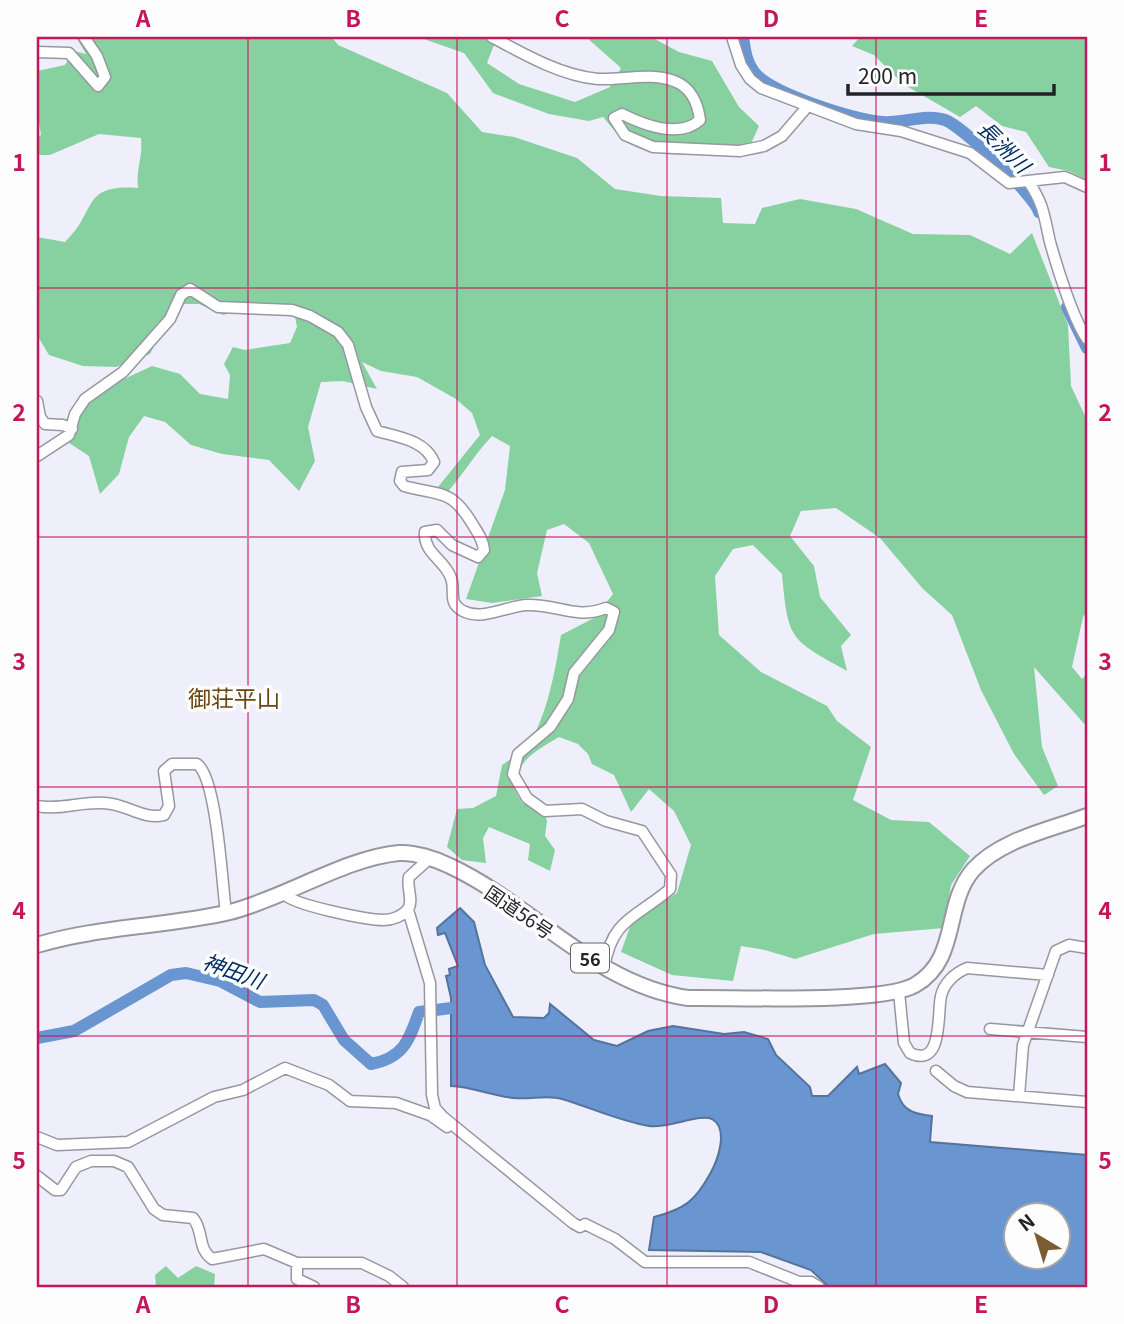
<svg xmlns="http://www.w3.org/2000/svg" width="1124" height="1324" viewBox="0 0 1124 1324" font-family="Georgia,'Noto Sans JP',serif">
	<rect width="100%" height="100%" fill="#eeeffa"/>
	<path fill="#87d09f" d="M 76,37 L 332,37 L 338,45 L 447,93 L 482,132 L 514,137 L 577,158 L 615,189 L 661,196 L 721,198 L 723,223 L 755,224 L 762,208 L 800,199 L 856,209 L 913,234 L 970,235 L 1010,254 L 1032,233 L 1068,325 L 1071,386 L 1087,420 L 1087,611 L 1083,617 L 1072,667 L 1082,679 L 1087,674 L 1087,727 L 1034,667 L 1042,747 L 1058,786 L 1044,795 L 1014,754 L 981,690 L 952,615 L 923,589 L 880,538 L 836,508 L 801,511 L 790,536 L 814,566 L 820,597 L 851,635 L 841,646 L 847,671 C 790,639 788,641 782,574 L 753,545 L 733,549 L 715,576 L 719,635 L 761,672 L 827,706 L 837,721 L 871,747 L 853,800 L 891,820 L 929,822 L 970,856 L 951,885 L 944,928 L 874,934 L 795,959 L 765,950 L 741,946 L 733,981 L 672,975 L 621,952 L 632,921 L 677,893 L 691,845 L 674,811 L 649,789 L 631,812 L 614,775 L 592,764 L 588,754 L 578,744 L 559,737 C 534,752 520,758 513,787 L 522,803 L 542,809 L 547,821 L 545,836 L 555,850 L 550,871 L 528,860 L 530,844 L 489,827 L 483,838 L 486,863 L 462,860 L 447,847 L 457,809 L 473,808 L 496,796 L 502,765 C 509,760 518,755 524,749 C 546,726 556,666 561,635 L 594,618 L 613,594 L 589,543 L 564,524 L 547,530 L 537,573 L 542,596 L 492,603 L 466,599 L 505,490 L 510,446 L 492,436 C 472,457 459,482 439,501 L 438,487 L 480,435 L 472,413 L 456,399 L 417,377 L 381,371 L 362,362 L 377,389 L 343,381 L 321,382 L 308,427 L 315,461 L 299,491 L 269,460 L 222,454 L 191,445 L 165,422 L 144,416 L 129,437 L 119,474 L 100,494 L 89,456 L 66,441 L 73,421 L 94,393 L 152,366 L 180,374 L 200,394 L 228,399 L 230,375 L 224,364 L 233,347 L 245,350 L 290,343 L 297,327 L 293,306 L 261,306 L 223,315 L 199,304 L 175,304 L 150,354 L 116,367 L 83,366 L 49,355 L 37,335 L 37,237 L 65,242 C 98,211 80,184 138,188 C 136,166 143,159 141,138 L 99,134 L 50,155 L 37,155 L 37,137 L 41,135 L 37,111 L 37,71 L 65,65 L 74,51 L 86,54 Z
		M 418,37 L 497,37 L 487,63 L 519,84 L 575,102 L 610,87 L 621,68 L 586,37 L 651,37 L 679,52 L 712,61 L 739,107 L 759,126 L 750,146 C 715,152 657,164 626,141 C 617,135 610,125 603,117 L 589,121 L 549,114 L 493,93 L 464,53 Z
		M 860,37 L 1087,37 L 1087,180 L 1069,171 L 1049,167 L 1026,132 L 1002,126 L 976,106 L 960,117 L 903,84 L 874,55 L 852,46 Z
		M 166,1266 L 178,1278 L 196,1266 L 215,1274 L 214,1287 L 156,1287 L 155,1275 Z"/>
	<path fill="#6995d0" stroke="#54739d" stroke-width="2" fill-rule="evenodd" d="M 460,908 L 474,922 L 485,965 L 513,1017 L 544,1018 L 549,1013 L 550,1004 L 594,1040 L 617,1046 L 648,1031 L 673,1026 L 724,1034 L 744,1032 L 768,1039 L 776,1055 L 810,1087 L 812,1096 L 828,1096 L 857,1067 L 859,1074 L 885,1064 L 901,1083 L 898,1094 C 903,1112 916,1114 932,1116 L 930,1142 L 1087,1155 L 1087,1287 L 829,1287 L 811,1270 L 761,1252 L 649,1250 L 654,1217 C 685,1209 695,1201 710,1174 C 718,1160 729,1129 712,1119 C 701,1113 667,1129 649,1126 C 619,1121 592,1108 562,1099 C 548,1094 530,1100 514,1098 C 492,1096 474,1087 451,1086 L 451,998 L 446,976 L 450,975 L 449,969 L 458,966 L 445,933 L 438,935 L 437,928 ZM 1016,1216 L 1058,1216 L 1058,1258 L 1016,1258 Z"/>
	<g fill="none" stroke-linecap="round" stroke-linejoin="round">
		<path stroke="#6995d0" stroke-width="12" d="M 743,37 C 745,50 746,61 754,72 C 771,94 853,119 882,122 C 902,124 926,113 945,120 C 962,126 1035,196 1039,212
			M 1067,307 L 1087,348
			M 37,1038 L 74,1031 L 171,975 L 186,973 L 220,981 L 260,1002 L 314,1000 L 323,1005 L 344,1040 L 371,1064 C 403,1058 409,1041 419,1012 L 460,1007"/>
		<g stroke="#9697a1" stroke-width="13">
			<path id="minor" d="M 492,37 C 523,54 562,76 598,79 C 622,80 651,72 674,81 C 691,87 698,104 700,120 C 679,139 644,125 622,114 L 614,118 L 625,135 L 653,147 L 740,151 L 764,146 L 782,136 L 807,107
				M 732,37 L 741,65 L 750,79 L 761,88 L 856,124 L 901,131 L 970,153 L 1009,183 L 1065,177 L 1087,187
				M 37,52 L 69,53 L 98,86 L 105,77 L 97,56 L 84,37
				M 1028,181 C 1044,204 1044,216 1050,242 C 1057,267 1073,319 1087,339
				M 37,401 L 40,417 L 45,424 L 63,425 L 72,429
				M 37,456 L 69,435 L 75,414 L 85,399 L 123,372 L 170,319 L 181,295 L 190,289 L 218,307 L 292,310 L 310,316 L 338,332 L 348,345 L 366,407 L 377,431 C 398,437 425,440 434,462 L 428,470 L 402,472 L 400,481 L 404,486 C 441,496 451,488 473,525 C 478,533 483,540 484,550 L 478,557 L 452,545 L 437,530 L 425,532 C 423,553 445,560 451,578 C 456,591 447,603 463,611 C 482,621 507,606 527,605 C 558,604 576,620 606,608 L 614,612 L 609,630 L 574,673 L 568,699 L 550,727 L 518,754 L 513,774 L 527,798 L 545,811 L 582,809 L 606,821 L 642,831 L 671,875 L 670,889 C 636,918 612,918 604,968
				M 37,806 C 63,811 86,799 112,804 C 130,807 146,820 164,815 L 169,806 L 164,771 L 172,764 L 197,764 C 217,778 222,884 226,913
				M 284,894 C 293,905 367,920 384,920 C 392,920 403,916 408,909 C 414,900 406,887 409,877 L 430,858
				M 408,910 L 430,983 L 432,1095 L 435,1108 L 443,1117 L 573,1223 L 580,1227 L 585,1224 L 615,1239 L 645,1262 L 749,1262 L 799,1282 L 811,1282 L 819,1287
				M 899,992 L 904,1043 L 910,1053 C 944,1069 937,1012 941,996 C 944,983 955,973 967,968 L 1048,975
				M 990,1029 L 1087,1037
				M 936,1071 L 954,1086 L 967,1092 L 1087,1102
				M 1019,1096 L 1023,1045 L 1056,951 L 1069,945 L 1087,948
				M 37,1137 L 57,1145 L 128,1142 L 214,1097 L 243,1090 L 285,1068 L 329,1085 L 350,1101 L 396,1103 L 430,1115 L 447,1127
				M 37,1176 L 55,1190 L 61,1190 L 76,1167 L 91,1161 L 114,1161 L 128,1167 L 154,1209 L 163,1215 L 193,1218 C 204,1231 197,1248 212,1259 L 264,1249 L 297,1263 L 362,1263 L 389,1276 L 403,1287
				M 297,1263 L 297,1279 L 314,1287"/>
		</g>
		<g stroke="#9697a1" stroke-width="18">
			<path id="highway" d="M 37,945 C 100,926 166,927 230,912 C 285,898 345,858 399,853 C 414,852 436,859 450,866 C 533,905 594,984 688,998 C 734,997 882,1004 915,985 C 960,959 943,905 973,870 C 1001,839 1050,830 1087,816"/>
		</g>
		<use href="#minor" stroke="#fff" stroke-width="10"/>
		<use href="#highway" stroke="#fff" stroke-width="14"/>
	</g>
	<path fill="none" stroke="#c2185b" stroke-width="2" stroke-opacity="0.55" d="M 248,37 L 248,1287M 457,37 L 457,1287M 667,37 L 667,1287M 876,37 L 876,1287M 37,288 L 1087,288M 37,537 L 1087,537M 37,787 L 1087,787M 37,1036 L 1087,1036"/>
	<g text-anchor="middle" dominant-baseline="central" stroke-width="7" stroke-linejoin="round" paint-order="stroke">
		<rect fill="#fdfdfd" stroke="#646467" stroke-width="2" x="571" y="943.5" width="38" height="29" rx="5"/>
		<g font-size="18" font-weight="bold" fill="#232327">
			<text x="590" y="958">56</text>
		</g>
		<g font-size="19" fill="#232327" stroke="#fdfdfd">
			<text transform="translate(520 911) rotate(34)">国道56号</text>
		</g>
		<g font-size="21" font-style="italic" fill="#002c61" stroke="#fdfdfd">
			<text transform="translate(1005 146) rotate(45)">長洲川</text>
			<text transform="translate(234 970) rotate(20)">神田川</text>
		</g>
		<g font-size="23" fill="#684612" stroke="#fdfdfd">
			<text x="234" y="697">御荘平山</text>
		</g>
	</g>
	<rect width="1124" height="1324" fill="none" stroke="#fdfdfd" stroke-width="77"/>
	<g transform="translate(1037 1236) rotate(322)"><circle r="33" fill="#fdfdfd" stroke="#a6a6a7" stroke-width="2"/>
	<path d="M0-5L12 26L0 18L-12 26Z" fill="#7c5d32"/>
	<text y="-10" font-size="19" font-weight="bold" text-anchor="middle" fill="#232327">N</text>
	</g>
	<path d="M848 84v10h206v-10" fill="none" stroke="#232327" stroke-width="3.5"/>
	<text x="858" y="84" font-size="21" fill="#232327" stroke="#fdfdfd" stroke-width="5" paint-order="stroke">200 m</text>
	<rect x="38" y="38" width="1048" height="1248" fill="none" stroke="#c2185b" stroke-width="2.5"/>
	<g font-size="23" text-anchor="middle" font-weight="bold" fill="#c2185b">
		<text x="143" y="27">A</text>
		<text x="353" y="27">B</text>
		<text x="562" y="27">C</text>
		<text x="771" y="27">D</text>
		<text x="981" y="27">E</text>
		<text x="19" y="171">1</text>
		<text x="1105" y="171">1</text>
		<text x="19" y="421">2</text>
		<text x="1105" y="421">2</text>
		<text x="19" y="670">3</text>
		<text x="1105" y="670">3</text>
		<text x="19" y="919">4</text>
		<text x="1105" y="919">4</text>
		<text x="19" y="1169">5</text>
		<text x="1105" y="1169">5</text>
		<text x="143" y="1313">A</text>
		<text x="353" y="1313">B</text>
		<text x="562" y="1313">C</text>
		<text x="771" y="1313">D</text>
		<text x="981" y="1313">E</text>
	</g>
</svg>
